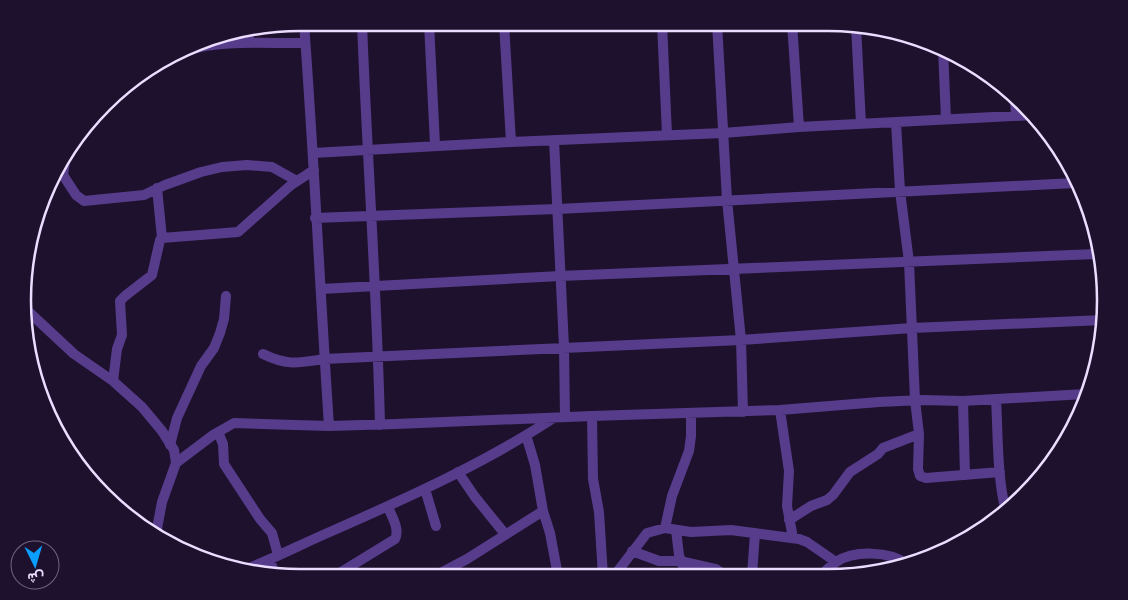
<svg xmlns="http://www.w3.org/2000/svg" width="1128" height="600" viewBox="0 0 1128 600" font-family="Helvetica,Vazirmatn,sans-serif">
	<rect width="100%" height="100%" fill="#1e112d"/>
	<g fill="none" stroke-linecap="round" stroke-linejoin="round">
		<path stroke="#573c8c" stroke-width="10" d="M 304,23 C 314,157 320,291 329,426
			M 362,23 C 367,157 377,291 380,425
			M 429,23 L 435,145
			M 504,23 L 511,142
			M 662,23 L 667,135
			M 717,23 L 727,200 L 741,340 L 743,412
			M 792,23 L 799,127
			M 856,26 L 861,124
			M 249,31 L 249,43
			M 943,49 L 946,119
			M 186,51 C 220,39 269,44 305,43
			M 1015,100 L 1016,115
			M 896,123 L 900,191 L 909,262 L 915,400 L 919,434 L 918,469 L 920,476 L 926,478 L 1000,472
			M 554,140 L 564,347 L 565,417
			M 313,153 L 511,142 L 723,133 L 799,127 L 1033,115
			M 57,175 L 63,175 L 66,154
			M 63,175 L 76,195 L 84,201 L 144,195 L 165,185 L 201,172 L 222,167 L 247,165 L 272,167 L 297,181
			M 315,218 L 558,209 L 1075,183
			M 162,238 L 238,232 L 291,185 L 314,170
			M 321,289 L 560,276 L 1096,254
			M 24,311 L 30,313 L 74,354 L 113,381 L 142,407 L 162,431 L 174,450 L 176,463
			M 263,354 C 288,366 297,363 324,359 L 741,340 L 912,328 L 1104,320
			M 113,381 L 117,349 L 122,335 L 120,301 L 125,296 L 152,275 L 160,240 L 162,238 L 157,188
			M 996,399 C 998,432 997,480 1006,511
			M 963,401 L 965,475
			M 780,410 L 789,471 L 787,506 L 793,538
			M 592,416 L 593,479 L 599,512 L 603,576
			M 218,432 L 223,444 L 224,464 L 260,519 L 272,533 L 278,555
			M 526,435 L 535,465 L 543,511 L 550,533 L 558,576
			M 170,445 L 177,418 L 201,366 L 214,348 L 220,333 L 224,319 L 226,296
			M 458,472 L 475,497 L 505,534
			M 425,489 L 436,526
			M 789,520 L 811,506 L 827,500 L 833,495 L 850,472 L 878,454 L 883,448 L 919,434
			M 665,528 L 672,496 L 689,451 L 691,436 L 691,414
			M 676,530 L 679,555 L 686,576
			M 156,534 L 162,502 L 176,463 L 213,435 L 234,423 L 329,426 L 396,424 L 592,416 L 780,410 L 879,402 L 922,400 L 963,401 L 1085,394
			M 632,551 L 659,561 L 681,561 L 716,569 L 726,576
			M 270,560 L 275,575
			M 249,568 C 277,557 304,543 332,531 C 407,498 483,464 552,419
			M 752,575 L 755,533
			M 821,575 C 826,571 830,566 836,562 C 854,550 890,551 907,564
			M 435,576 L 467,559 L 543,511
			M 614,576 L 647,533 L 665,528 L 691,532 L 731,530 L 799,539 L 807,542 L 836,562
			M 333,577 L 395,539 C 400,529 392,517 388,507"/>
	</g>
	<path d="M0 0H1128V600H0ZM300 31H828A269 269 0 0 1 1097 300V300A269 269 0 0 1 828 569H300A269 269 0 0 1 31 300V300A269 269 0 0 1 300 31Z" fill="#1e112d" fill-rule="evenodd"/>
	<path fill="none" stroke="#ebddff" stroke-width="2.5" d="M300 31H828A269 269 0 0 1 1097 300V300A269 269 0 0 1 828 569H300A269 269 0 0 1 31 300V300A269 269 0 0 1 300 31Z"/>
	<g transform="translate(35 565) rotate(175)"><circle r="24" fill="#1e112d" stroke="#706381"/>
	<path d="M0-4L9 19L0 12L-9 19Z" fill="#099eff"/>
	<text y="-8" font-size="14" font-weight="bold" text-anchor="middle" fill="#ebddff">ش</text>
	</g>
</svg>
